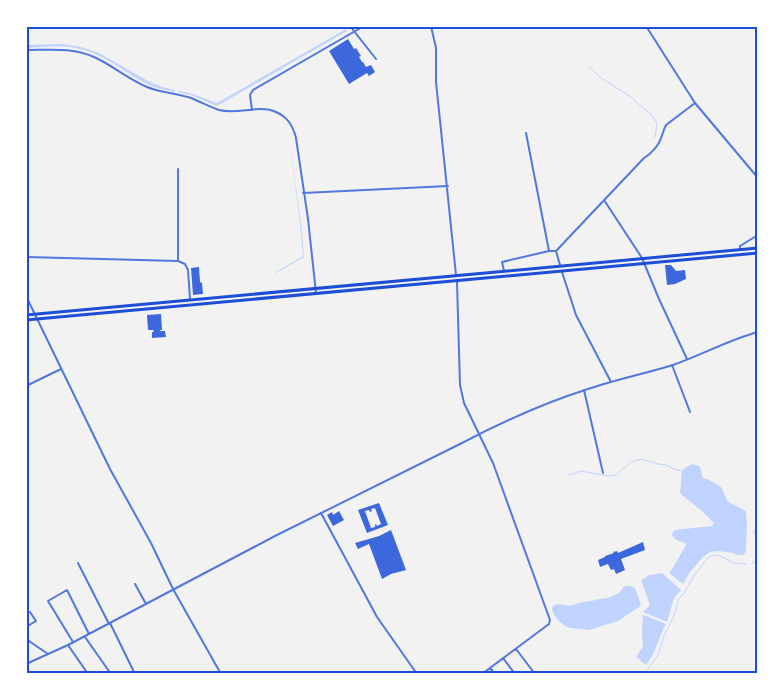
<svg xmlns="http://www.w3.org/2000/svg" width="784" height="700" viewBox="0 0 784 700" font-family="Mulish,sans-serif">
	<rect width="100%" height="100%" fill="#f2f2f2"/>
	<path fill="#bfd3fe" d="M 346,29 L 347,31 L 217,106 L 191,95 L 178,92 L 179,91 C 192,92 204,99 217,103 Z
		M 63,44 L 81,47 L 99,53 L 148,81 L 162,87 L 175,90 L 175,92 C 165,90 155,88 145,83 C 124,72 104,54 80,49 C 63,44 44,47 26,48 L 26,45 Z
		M 290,143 L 301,225 L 304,257 L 276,273 L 272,286 L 276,272 L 303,256 L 300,225 Z
		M 693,464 L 699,466 C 702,470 701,474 703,478 L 709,480 L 721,487 L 728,502 L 746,511 L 746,518 L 747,519 L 746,551 L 744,555 L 738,555 L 733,553 L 718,551 L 710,552 L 703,557 L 690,572 L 683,584 L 669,573 L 674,566 L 686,545 L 685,543 C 679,541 672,540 672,533 L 675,530 L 712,526 L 714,523 L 702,511 L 682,495 L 680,493 L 682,471 L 686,467 Z
		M 662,573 L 681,590 L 674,598 L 667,622 L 643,612 L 649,606 L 649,602 L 641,580 L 650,575 Z
		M 625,586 L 630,586 L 635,588 L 641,605 L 639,607 L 618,621 L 589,630 L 570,628 L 565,626 L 556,618 L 552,610 L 552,607 L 557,604 L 570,606 L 582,602 L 592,601 L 599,599 L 608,598 L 619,593 L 623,588 Z
		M 642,615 L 646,616 L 666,624 C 658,638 656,653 646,665 L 636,657 L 643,646 L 642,632 L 643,618 Z"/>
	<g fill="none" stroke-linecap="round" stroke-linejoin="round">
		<path stroke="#bfd3fe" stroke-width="1" d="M 589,67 L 601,78 L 631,97 L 642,107 L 652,115 L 657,123 L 655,137
			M 568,475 L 581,471 L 608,476 L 616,475 L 631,462 L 641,459 L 658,464 L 666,465 L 674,469 L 682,471
			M 753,532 L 758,532
			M 752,563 L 758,559
			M 647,670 L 658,655 L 664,636 L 674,616 L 679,598 L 683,595 L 695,574 L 707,559 L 711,556 L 716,555 L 723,557 L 734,563 L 746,564"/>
	</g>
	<path fill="#3d67dc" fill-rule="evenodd" d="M 348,39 L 354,49 L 356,48 L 361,56 L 359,57 L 362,62 L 363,62 L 366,67 L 371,65 L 375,72 L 369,76 L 367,73 L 349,84 L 329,51 Z
		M 665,265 L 671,265 L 676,271 L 685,270 L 686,279 L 675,284 L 667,285 Z
		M 199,267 L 200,282 L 202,283 L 203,294 L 193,295 L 191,268 Z
		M 161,314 L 162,330 L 160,330 L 160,331 L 165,331 L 166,337 L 152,338 L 152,332 L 154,332 L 153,330 L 148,330 L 147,315 Z
		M 379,503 L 388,525 L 367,533 L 358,510 ZM 375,508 L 381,524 L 377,526 L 376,524 L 375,525 L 375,527 L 371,528 L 365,511 L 369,510 L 370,512 L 372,511 L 371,509 Z
		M 339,511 L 344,520 L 333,526 L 327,515 L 332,512 L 333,515 Z
		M 391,530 L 406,570 L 391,574 L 382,579 L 369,544 L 358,549 L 355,543 L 379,536 Z
		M 643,542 L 645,550 L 621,559 L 625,570 L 616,574 L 614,569 L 611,570 L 608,564 L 600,567 L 598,560 L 605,557 L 605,556 L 614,553 L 613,552 L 617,551 L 618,553 Z"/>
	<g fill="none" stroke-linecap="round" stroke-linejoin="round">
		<path stroke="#5277de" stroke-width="2" d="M 431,26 L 436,48
			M 646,26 L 695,103 L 758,178
			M 526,133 L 549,251
			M 604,200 L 642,258 L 659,299 L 687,359
			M 740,249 L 740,246 L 758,235
			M 556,251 L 560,265
			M 26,257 L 178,261 L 185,264 L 188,270 L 190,299
			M 178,261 L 178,169
			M 504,271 L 502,262 L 549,251 L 556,251 L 644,158 C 651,154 659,145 661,138 C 663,133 664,129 666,125 L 695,103
			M 562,272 L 576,315 L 611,382
			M 672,365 L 690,412
			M 26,386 L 61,369
			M 584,390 L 603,473
			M 479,434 L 493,463 L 550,620 L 549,624 L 482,674
			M 321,513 L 377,617 L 417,674
			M 78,563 L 109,624
			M 135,584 L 146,604
			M 26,627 L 36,621 L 30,612
			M 85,637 L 111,674
			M 26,639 L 48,654
			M 73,642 L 48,601 L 67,590 L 89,634
			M 68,645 L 88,674
			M 516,649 L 535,674
			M 503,658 L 515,674
			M 26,664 L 68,645 L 275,536 L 460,444
			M 490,668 L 495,674"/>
		<path stroke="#5277de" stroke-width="2" d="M 350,26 L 376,59
			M 436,48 L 436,82 L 456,275
			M 26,50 C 49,50 73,47 94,57 C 112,65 128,79 147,87 C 161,93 177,93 191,98 C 201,102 210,107 219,110 C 238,115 259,104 276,112 C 288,117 293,126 296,138 L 308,219 L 316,293
			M 252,110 L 250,95 L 253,90 L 364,26
			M 303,193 L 448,186
			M 457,282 L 460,385 L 464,403 L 479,434
			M 26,296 L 110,469 L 151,543 L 173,589 L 221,674
			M 460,444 C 500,423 541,404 585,390 C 614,380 644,374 673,365 C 702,355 728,340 758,332
			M 110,623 L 135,674"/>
		<path stroke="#1d4ed8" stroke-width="3" d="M 26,315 L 758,248
			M 26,320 L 758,253"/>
	</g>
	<rect width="784" height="700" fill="none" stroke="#ffffff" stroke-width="55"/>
	<rect x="28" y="28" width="728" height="644" fill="none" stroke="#1d4ed8" stroke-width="2"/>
</svg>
